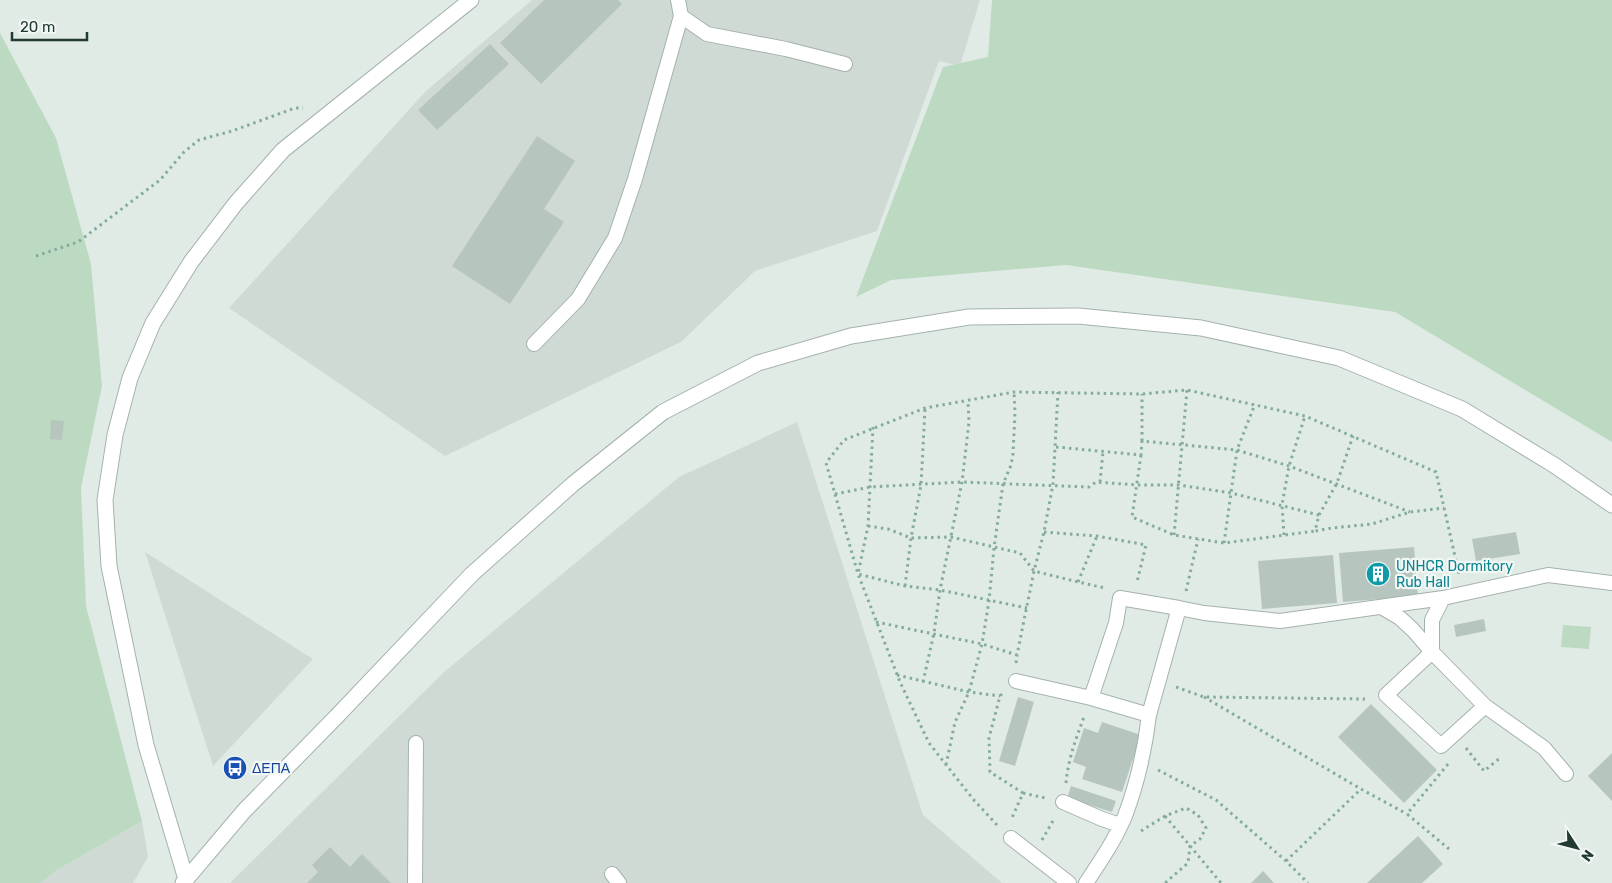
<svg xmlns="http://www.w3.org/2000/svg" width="1612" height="883" viewBox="0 0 1612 883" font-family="Rubik,sans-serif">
	<rect width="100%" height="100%" fill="#e1ebe6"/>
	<path fill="#d0dad5" d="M 532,0 L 980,0 L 960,66 L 939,61 L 877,231 L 755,271 L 681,342 L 445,456 L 229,308 L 425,92 Z
		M 797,422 L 923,815 L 1002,883 L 230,883 L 444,672 L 679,477 Z
		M 145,552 L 313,659 L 213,766 Z
		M 142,821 L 148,857 L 133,883 L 40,883 L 57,870 Z"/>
	<path fill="#bcdac2" d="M 992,0 L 1612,0 L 1612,442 L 1395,312 L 1066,265 L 891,280 L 856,297 L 943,67 L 988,57 Z
		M 0,33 L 56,138 L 91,264 L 102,386 L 81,488 L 86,606 L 142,821 L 57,870 L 40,883 L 0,883 Z
		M 1563,625 L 1591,627 L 1589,649 L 1561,647 Z"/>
	<path fill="#b7c5bf" d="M 544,0 L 618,0 L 622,4 L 541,84 L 500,43 Z
		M 490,44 L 509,64 L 437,130 L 418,110 Z
		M 537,136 L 575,161 L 544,209 L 564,222 L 510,304 L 452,266 Z
		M 51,420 L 64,421 L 62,440 L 50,439 Z
		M 1516,532 L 1520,554 L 1476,561 L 1472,539 Z
		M 1414,547 L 1418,596 L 1343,602 L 1339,553 Z
		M 1333,555 L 1337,603 L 1262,609 L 1258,561 Z
		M 1484,619 L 1486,631 L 1456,637 L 1454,625 Z
		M 1018,697 L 1034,702 L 1015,766 L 999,761 Z
		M 1371,704 L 1437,770 L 1404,803 L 1338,737 Z
		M 1102,722 L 1141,735 L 1122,792 L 1082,779 L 1086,767 L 1073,762 L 1084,728 L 1098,733 Z
		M 1612,753 L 1612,801 L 1588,776 Z
		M 1071,786 L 1116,801 L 1112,812 L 1067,798 Z
		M 1418,836 L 1443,864 L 1422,883 L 1367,883 Z
		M 330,847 L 350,867 L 362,854 L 391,883 L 307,883 L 318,872 L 312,865 Z
		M 1263,871 L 1274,883 L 1251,883 Z"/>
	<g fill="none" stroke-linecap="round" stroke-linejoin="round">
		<g stroke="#a4b2ac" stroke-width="16">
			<path id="lane" d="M 681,16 L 707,34 L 786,49 L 845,64
				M 534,344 L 578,299 L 615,238 L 635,179 L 681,16 L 678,0
				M 1443,598 L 1432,620 L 1432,652 L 1386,695 L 1441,746 L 1485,706
				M 1179,608 L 1204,613 L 1280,621 L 1443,598 L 1548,575 L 1612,583
				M 1383,608 L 1400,618 L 1413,630 L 1432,652 L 1485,706 L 1544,748 L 1566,774
				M 1016,681 L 1091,698 L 1149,715 L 1179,608 L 1120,598 L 1116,623 L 1091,698
				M 1063,802 L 1102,819 L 1120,825
				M 1011,838 L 1069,883
				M 612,874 L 619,883
				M 415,883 L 416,743
				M 1086,883 C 1100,862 1115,840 1125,816 C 1137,784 1145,749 1149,715"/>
		</g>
		<g stroke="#a4b2ac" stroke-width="17">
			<path id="street" d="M 186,879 L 146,745 L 109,566 L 105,500 L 115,435 L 130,378 L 153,323 L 191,262 L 236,203 L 283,150 L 471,0
				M 183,883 L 244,811 L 338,715 L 472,574 L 573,484 L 663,412 L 758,363 L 851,336 L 969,317 L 1078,316 L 1201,328 L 1339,358 L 1462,409 L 1554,465 L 1612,505"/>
		</g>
		<path stroke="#84ac9d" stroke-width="3" stroke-dasharray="2.5 4" stroke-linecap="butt" d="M 36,256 L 78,242 L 160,180 L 184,152 L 199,140 L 232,131 L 295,108 L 303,108
			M 873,427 L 868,526 L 858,574 L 905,586 L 940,590 L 1027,608
			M 1142,441 L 1142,394
			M 1056,447 L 1141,455 L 1142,441 L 1237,450 L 1289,466 L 1410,512
			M 1141,455 L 1132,517 L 1174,535 L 1224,543 L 1315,531
			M 1100,482 L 1103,452
			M 835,494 L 870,487 L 962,482 L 1089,487 L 1096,482 L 1137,485 L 1179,485 L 1231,493 L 1319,515 L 1315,531 L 1332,528 L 1372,524 L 1410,512 L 1444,508
			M 1319,515 L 1337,483 L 1353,436
			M 868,526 L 888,529 L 911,538 L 951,537 L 1020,553 L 1034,571 L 1078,582 L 1105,588
			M 1044,532 L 1097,536 L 1146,545 L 1137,582
			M 1174,535 L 1187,390
			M 1284,535 L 1282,505 L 1289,466 L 1305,416
			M 1224,543 L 1237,450 L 1255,404
			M 1078,582 L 1097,536
			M 905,586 L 911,538 L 921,485 L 925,408
			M 1186,591 L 1198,539
			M 876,622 L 982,644 L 1017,655
			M 1016,663 L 1017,655 L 1034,571 L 1044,532 L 1053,484 L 1058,392
			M 897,675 L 969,692 L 1000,696
			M 923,682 L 934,633 L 940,590 L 962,482 L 969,422 L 968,401
			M 1176,687 L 1204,697 L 1365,699
			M 1002,694 L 1000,696 L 989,738 L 990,772 L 1023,793 L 1011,820
			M 1204,697 L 1361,789 L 1407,814
			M 1466,748 L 1484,771 L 1500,758
			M 1448,764 L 1407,814 L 1449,849
			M 946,765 L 955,722 L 969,692 L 982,644 L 989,601 L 994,548 L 1003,484 L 1011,465 L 1013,454 L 1015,413 L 1014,392
			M 1158,770 L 1216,800 L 1286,861 L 1308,883
			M 1066,783 C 1068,760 1076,738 1084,717
			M 1023,793 L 1045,798
			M 1165,816 L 1221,883
			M 997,825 L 973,799 L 929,743 L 900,682 L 858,574 L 826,463 L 844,440 L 925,408 L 1014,392 L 1142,394 L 1187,390 L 1305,416 L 1436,472 L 1459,574
			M 1141,831 L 1165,816 L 1186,808 L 1198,815 L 1206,828 L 1200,839 L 1190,846 L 1188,863 L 1165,883
			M 1042,840 L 1054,819
			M 1286,861 L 1361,789"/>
		<use href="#lane" stroke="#fff" stroke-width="14"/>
		<use href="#street" stroke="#fff" stroke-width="15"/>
	</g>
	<defs>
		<g id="building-disc" transform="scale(1.25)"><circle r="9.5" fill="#0f9aa8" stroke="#f1f7f4"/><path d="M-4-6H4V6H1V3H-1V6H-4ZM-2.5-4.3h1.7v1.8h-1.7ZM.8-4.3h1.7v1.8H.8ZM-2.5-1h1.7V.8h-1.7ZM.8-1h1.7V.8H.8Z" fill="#fff"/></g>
		<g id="bus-disc" transform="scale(1.25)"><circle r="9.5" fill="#1a4fb4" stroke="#f1f7f4"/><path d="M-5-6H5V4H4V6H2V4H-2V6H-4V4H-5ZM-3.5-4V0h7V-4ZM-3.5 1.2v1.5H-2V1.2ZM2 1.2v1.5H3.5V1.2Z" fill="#fff"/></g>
	</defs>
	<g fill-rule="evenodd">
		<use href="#building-disc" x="1378" y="574"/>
		<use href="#bus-disc" x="235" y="768"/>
	</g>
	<g text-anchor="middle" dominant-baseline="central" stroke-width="4.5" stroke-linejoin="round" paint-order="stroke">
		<g font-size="14" fill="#0d838f" stroke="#f1f7f4" text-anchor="start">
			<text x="1396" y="566">UNHCR Dormitory<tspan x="1396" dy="16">Rub Hall</tspan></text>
		</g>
		<g font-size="14" fill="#164399" stroke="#f1f7f4" text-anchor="start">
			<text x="252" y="768">ΔΕΠΑ</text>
		</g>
	</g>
	<g transform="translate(1577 848) rotate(126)" stroke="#f1f7f4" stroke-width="4" paint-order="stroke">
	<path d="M0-4L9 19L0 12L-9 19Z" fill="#233a32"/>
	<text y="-8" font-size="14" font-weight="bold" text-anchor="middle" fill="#233a32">N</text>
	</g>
	<path d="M12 32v8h75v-8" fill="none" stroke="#233a32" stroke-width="2.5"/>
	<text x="20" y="32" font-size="15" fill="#233a32" stroke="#f1f7f4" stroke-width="4" paint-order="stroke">20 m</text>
</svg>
